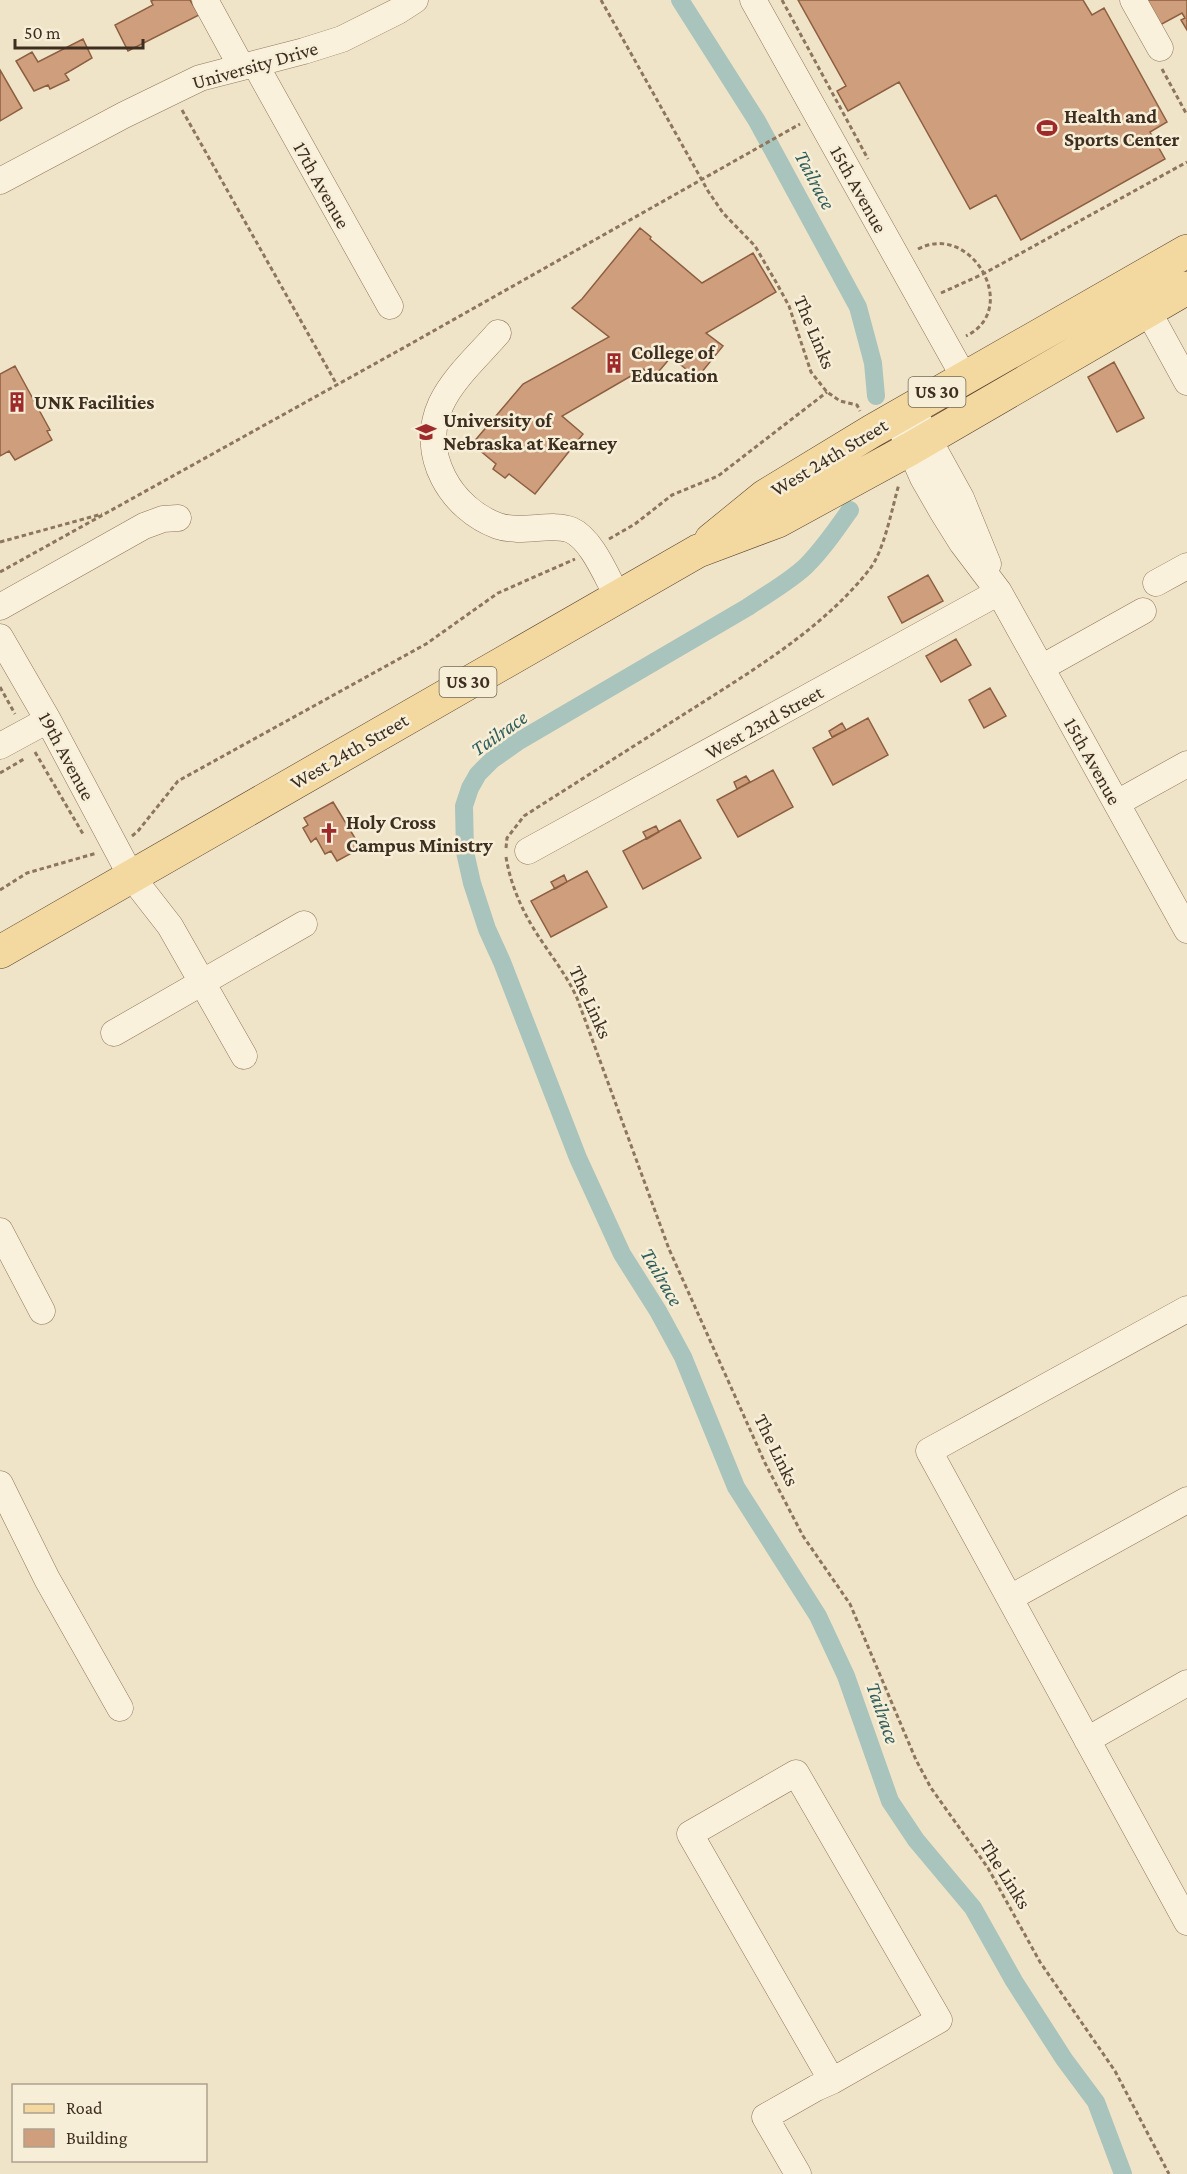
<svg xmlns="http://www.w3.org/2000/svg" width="1187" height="2174" viewBox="0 0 1187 2174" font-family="'Crimson Pro',serif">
	<rect width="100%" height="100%" fill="#f0e4c8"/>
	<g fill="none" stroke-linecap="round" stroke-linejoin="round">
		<path stroke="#a9c4bc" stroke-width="18" d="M 680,0 L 757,121 L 858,307 L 873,363 L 876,396
			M 850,510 C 836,530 823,549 806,566 C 789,582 767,594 748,607 L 519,741 L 492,760 L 478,774 L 470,788 L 464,806 L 465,852 L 472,883 L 487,929 L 502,962 L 578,1158 L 622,1254 L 658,1311 L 683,1357 L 736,1487 L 818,1616 L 846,1676 L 890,1801 L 916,1840 L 973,1908 L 1014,1981 L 1064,2059 L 1096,2102 L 1123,2174"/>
	</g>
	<path fill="#cf9f7d" stroke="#8d5f41" stroke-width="1.5" d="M 154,0 L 190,0 L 199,15 L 128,51 L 115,25 L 153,5 L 151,1 Z
		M 798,0 L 1083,0 L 1092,15 L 1104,8 L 1167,122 L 1150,132 L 1165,159 L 1021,240 L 996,195 L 970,209 L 899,82 L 848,111 L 837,91 L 846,86 Z
		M 1146,0 L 1187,0 L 1187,30 L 1181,20 L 1185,18 L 1182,13 L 1160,25 Z
		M 83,39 L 92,58 L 65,74 L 69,80 L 50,89 L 48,85 L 34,91 L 16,61 L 32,52 L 38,62 Z
		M 0,70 L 22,108 L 0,121 Z
		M 640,228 L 651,237 L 650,239 L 702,283 L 753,253 L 776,292 L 706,333 L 723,346 L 697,378 L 671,357 L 654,377 L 643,369 L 562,416 L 583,434 L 535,494 L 509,474 L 505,478 L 493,469 L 496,464 L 472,444 L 523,384 L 609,337 L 572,308 L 582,299 Z
		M 1114,362 L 1144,418 L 1117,432 L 1088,377 Z
		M 15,366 L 50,430 L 47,431 L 52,440 L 15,460 L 9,451 L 0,456 L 0,374 Z
		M 928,575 L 943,601 L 902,623 L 888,597 Z
		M 956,639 L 971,665 L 941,682 L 926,656 Z
		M 990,688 L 1006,716 L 984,728 L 969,700 Z
		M 868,718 L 888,755 L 833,785 L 813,748 Z
		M 842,723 L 846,730 L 832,737 L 829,731 Z
		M 773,770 L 793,807 L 738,837 L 717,800 Z
		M 746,776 L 750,782 L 737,789 L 734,782 Z
		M 333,802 L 361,848 L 337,861 L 331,851 L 325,854 L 316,838 L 311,842 L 303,828 L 308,825 L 304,818 Z
		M 680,820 L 701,858 L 643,889 L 623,851 Z
		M 656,826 L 659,832 L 647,839 L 643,832 Z
		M 587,871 L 607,907 L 551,937 L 531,901 Z
		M 564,875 L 567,882 L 555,889 L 551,882 Z"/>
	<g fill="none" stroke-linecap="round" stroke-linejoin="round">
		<g stroke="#8d765c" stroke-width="27">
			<path id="minor" d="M 205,0 L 241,66
				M 753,0 L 964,377
				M 1133,0 L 1160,48
				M 255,64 L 390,306
				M 0,181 L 124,115 L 200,78 L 304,51 L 342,39 L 398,11 L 415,0
				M 1147,294 L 1148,311 L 1187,382
				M 498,333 C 479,355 453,378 441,404 C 418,454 451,509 498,526 C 521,534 553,522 571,530 C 592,539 607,578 618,597
				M 896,417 L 923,478 L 942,511 L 962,543 L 999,592 L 1187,930
				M 919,422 L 961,498 L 988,564
				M 1156,583 L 1187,566
				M 0,607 L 144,526 L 163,519 L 178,518
				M 0,637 L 48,720 L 131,876 L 170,926 L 244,1056
				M 1041,668 L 1143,611
				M 0,746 L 48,720
				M 1117,803 L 1187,764
				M 528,851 L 999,592
				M 114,1033 L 304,924
				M 0,1231 L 42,1311
				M 1187,1309 L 929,1451 L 1187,1922
				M 0,1484 L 47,1579 L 120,1708
				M 1010,1598 L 1187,1500
				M 1087,1740 L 1187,1683
				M 796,1773 L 939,2020 L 832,2081 L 690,1834 Z
				M 798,2174 L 765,2117 L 816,2088 L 832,2081"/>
		</g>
		<g stroke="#5b4430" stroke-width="34">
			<path id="major" d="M 711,540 L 765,496 L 872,431 L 1187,251
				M 0,952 L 698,551 L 778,521 L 910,449 L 1187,288"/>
		</g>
		<path stroke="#8d765c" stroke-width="3" stroke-dasharray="4.5 3" stroke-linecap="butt" d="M 601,0 L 708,191 L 723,213 L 755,246 L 776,282 L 789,306 L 811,372 L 827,392 L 840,401 L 857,405 L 860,411
			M 782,0 L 868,159
			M 1162,69 L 1187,115
			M 182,110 L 337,385
			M 918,249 C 971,221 1022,309 966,336
			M 941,293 L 983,274 L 1187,162
			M 609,539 L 635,524 L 672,495 L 718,476 L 827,392
			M 0,542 L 102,514
			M 0,572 L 405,347 L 800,124
			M 0,687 L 15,714
			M 35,752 L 83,834
			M 0,773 L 24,759
			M 132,836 L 138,831 L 178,781 L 426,644 L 498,593 L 575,559
			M 506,848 L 507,838 L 524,816 C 582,779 640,742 697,706 C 758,667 824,627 869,570 C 884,552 892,508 899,484
			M 506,857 C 511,888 525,917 543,943 C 555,961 568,978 577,998 L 669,1249 L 765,1463 L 803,1536 L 850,1604 L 916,1760 L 931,1788 L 988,1868 L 1040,1962 L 1115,2071 L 1169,2174
			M 0,890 L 27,873 L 97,853"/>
		<use href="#minor" stroke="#faf1dc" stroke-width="26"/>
		<use href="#major" stroke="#f3d9a0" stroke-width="33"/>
	</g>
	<defs>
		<g id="stadium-bare" transform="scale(1.62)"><path d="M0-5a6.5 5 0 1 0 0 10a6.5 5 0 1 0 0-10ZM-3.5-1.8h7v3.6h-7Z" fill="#9e2a2b" stroke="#f7eed8" stroke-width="2.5" paint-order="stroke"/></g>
		<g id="building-bare" transform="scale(1.62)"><path d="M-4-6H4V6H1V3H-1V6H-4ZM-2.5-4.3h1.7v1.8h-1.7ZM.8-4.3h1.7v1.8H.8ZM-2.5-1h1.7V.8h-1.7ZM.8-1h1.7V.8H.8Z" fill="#9e2a2b" stroke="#f7eed8" stroke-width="2.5" paint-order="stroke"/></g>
		<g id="university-bare" transform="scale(1.62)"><path d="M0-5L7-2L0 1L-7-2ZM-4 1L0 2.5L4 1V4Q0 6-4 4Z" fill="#9e2a2b" stroke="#f7eed8" stroke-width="2.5" paint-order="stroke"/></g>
		<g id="church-bare" transform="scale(1.62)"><path d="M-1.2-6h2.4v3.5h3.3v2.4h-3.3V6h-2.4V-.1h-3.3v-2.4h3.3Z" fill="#9e2a2b" stroke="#f7eed8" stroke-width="2.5" paint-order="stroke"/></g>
	</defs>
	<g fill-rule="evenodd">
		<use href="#stadium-bare" x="1047" y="128"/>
		<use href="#building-bare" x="614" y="363"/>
		<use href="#building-bare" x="17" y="402"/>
		<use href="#university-bare" x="426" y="432"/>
		<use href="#church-bare" x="329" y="833"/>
	</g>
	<g text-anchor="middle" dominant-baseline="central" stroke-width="5" stroke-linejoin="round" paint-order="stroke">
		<g fill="#f7eed8" stroke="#756857" stroke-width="1.5">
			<rect x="908.5" y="377" width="57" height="30" rx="4.5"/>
			<rect x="439.5" y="667" width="57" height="30" rx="4.5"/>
		</g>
		<g font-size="18" font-weight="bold" fill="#3d2e20">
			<text x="937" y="392">US 30</text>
			<text x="468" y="682">US 30</text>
		</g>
		<g font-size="20" fill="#3d2e20" stroke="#f7eed8">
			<text transform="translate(255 65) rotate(-16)">University Drive</text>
			<text transform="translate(322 185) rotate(61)">17th Avenue</text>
			<text transform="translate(859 189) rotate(61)">15th Avenue</text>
			<text transform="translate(815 332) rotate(67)">The Links</text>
			<text transform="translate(829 457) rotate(-31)">West 24th Street</text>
			<text transform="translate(764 722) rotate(-29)">West 23rd Street</text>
			<text transform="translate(349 751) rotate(-30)">West 24th Street</text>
			<text transform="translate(67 756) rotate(62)">19th Avenue</text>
			<text transform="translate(1093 761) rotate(61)">15th Avenue</text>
			<text transform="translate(591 1002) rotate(66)">The Links</text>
			<text transform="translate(777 1450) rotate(64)">The Links</text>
			<text transform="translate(1006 1874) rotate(58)">The Links</text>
		</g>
		<g font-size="20" font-weight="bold" fill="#3d2e20" stroke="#f7eed8" text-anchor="start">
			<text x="1064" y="116">Health and<tspan x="1064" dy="23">Sports Center</tspan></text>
			<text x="631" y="352">College of<tspan x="631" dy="23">Education</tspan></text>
			<text x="34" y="402">UNK Facilities</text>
			<text x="443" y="420">University of<tspan x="443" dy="23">Nebraska at Kearney</tspan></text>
			<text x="346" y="822">Holy Cross<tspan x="346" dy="23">Campus Ministry</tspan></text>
		</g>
		<g font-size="21" font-style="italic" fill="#2f5d5a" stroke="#f7eed8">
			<text transform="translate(815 180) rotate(62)">Tailrace</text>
			<text transform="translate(499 733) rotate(-35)">Tailrace</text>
			<text transform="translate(662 1277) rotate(60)">Tailrace</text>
			<text transform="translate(883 1713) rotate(71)">Tailrace</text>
		</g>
	</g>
	<rect x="12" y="2084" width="195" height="78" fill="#f7eed8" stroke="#ada18e" stroke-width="1.5"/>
	<rect x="24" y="2104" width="30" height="9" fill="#f3d9a0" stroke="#ada18e" stroke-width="1.5"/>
	<text x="66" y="2114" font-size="18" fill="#3d2e20">Road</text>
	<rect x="24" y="2129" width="30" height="18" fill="#cf9f7d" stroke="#ada18e" stroke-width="1.5"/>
	<text x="66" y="2144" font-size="18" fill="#3d2e20">Building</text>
	<path d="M15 39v9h128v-9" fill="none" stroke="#3d2e20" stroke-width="3"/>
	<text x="24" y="39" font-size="18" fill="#3d2e20" stroke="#f7eed8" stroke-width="4.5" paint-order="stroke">50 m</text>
</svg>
